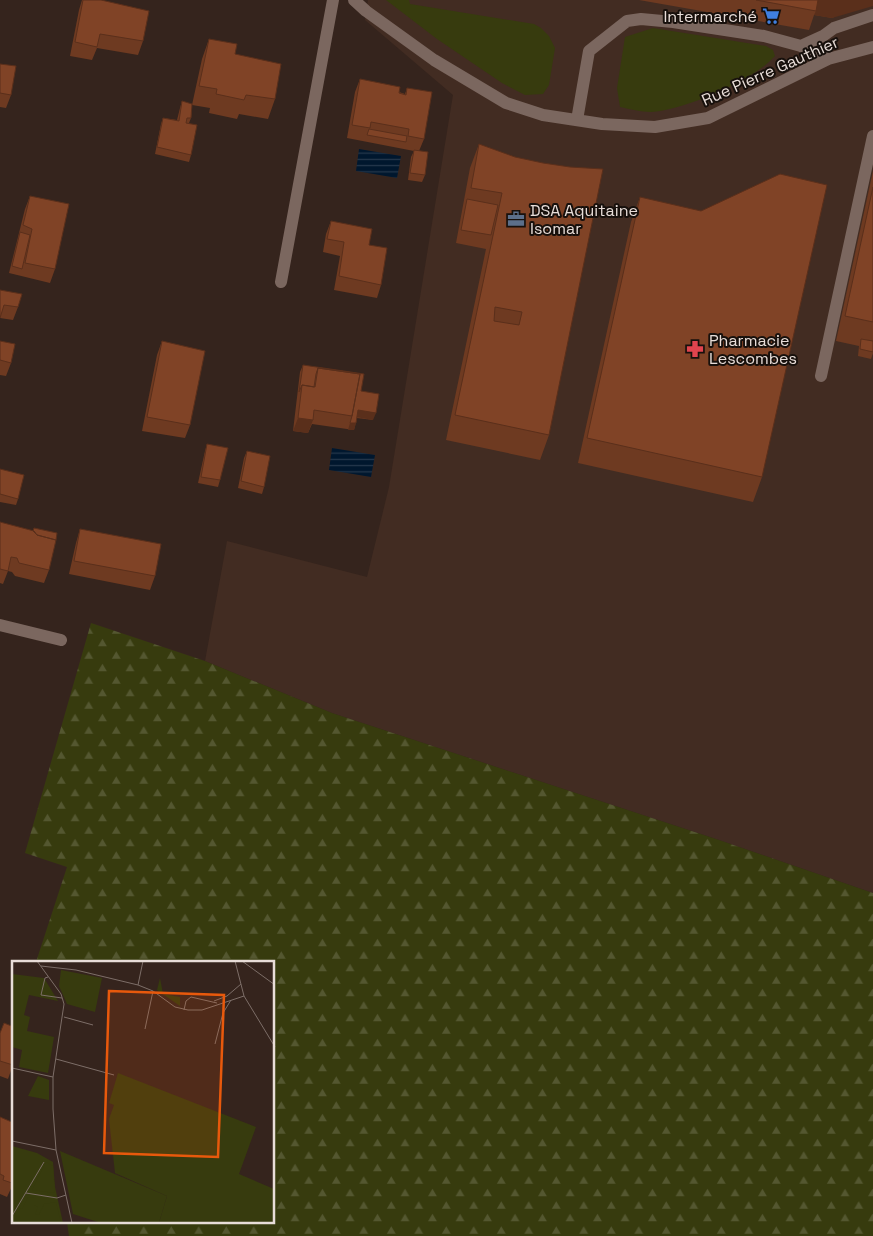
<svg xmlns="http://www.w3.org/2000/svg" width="873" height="1236" viewBox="0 0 873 1236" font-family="'Space Grotesk',sans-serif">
	<defs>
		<pattern id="forest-firs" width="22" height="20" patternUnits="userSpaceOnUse" patternTransform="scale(1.25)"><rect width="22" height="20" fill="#373b0e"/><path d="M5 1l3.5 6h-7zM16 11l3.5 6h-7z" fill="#545730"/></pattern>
		<pattern id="water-rules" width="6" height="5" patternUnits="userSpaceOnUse" patternTransform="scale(1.25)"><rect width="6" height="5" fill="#00172e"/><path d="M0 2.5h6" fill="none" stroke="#25384c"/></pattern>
	</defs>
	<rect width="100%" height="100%" fill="#35241d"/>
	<path fill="#422c22" d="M 368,0 L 873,0 L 873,893 L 719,840 L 332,713 L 205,661 L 227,541 L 367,577 L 389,487 L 453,95 L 365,20 Z"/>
	<path fill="#373b0e" d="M 386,0 L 409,0 L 410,4 L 534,24 L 541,28 L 549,36 L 555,48 L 549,85 L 543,94 L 525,95 L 502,83 L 437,39 Z
		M 653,28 L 766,46 L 773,50 L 775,56 C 753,81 684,110 651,112 C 641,112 630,109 620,107 L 617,88 L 625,37 Z"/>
	<path fill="url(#forest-firs)" d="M 91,623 L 205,661 L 332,713 L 719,840 L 873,893 L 873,1236 L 69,1236 L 67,1222 L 274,1222 L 274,962 L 36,962 L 67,867 L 25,853 Z"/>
	<path fill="url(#water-rules)" d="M 359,149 L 401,156 L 397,178 L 356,171 Z
		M 332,448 L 375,455 L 371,477 L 329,470 Z"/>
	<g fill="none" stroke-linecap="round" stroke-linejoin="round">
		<path stroke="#7b675f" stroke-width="12" d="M 354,0 L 366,11 L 434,60 L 506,103 L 543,115 L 602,124 L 655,127 L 708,118 L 828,59 L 873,47
			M 801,46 L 823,36 L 834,28 L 873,15
			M 577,120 L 589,51 L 627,21 L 641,19 L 673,22 L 764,36 L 801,46 L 828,59
			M 281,282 L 333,0
			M 821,376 L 873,136
			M 0,625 L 61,640"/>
	</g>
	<path fill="#6e3a21" d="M 82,0 L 101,0 L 143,41 L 138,55 L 97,48 L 92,60 L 70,56 L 79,10 Z
		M 639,0 L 873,0 L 832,18 L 814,15 L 809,30 Z
		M 209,39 L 235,54 L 275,99 L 268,119 L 239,114 L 237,119 L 209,113 L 210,108 L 192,105 L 191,118 L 189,123 L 191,155 L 189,162 L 155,154 L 161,124 L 163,118 L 177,120 L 180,108 L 182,101 L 192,105 L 202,59 Z
		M 0,64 L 11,95 L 6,108 L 0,107 Z
		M 360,79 L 405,94 L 407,88 L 424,139 L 419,151 L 425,175 L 422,182 L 408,180 L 411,157 L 414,151 L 347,138 L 355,92 Z
		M 479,144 L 515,157 L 549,435 L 540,460 L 446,440 L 486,249 L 456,243 L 470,168 Z
		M 873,171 L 873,353 L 871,359 L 858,356 L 859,346 L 836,341 Z
		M 30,196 L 55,269 L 50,283 L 9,273 L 25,209 Z
		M 640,197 L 762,477 L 753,502 L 578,463 L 631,222 Z
		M 331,221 L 369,245 L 381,285 L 377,298 L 334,290 L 340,256 L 323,252 L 326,234 Z
		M 0,290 L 18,307 L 13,320 L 0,318 Z
		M 0,341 L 11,363 L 6,376 L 0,375 Z
		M 162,341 L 190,425 L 185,438 L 142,431 L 157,355 Z
		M 303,365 L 361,391 L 373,420 L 357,418 L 354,430 L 312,424 L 308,433 L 293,431 L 300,372 Z
		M 207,444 L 220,480 L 218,487 L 198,483 L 205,451 Z
		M 247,451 L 264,487 L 262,494 L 238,488 L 244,458 Z
		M 0,469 L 18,499 L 16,505 L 0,502 Z
		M 0,522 L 49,570 L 44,583 L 15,576 L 12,572 L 8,571 L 3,584 L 0,583 Z
		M 80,529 L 155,576 L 150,590 L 69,574 L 76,543 Z
		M 0,1033 L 14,1062 L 8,1079 L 0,1076 Z
		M 0,1117 L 14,1123 L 14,1182 L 7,1197 L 0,1194 Z"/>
	<path fill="#5a2f1b" d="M 817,0 L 873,0 L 873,6 L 832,18 L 814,15 L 816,11 Z
		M 358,410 L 376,413 L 373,420 L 356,417 Z
		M 298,418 L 313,420 L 308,433 L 293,431 Z
		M 350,423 L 356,423 L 354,430 L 348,430 Z"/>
	<path fill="#804326" stroke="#5a2f1b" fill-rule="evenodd" d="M 83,0 L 101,0 L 149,11 L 143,41 L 100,34 L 97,47 L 75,42 Z
		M 756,0 L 818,0 L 816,11 Z
		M 209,39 L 237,44 L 235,54 L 281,64 L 275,99 L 246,95 L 244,100 L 216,94 L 217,89 L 199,86 Z
		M 0,64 L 16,66 L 11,95 L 0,93 Z
		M 360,79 L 400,87 L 399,93 L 406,95 L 407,88 L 432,92 L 424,139 L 408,136 L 409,129 L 371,122 L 370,128 L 352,125 Z
		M 182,101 L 192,104 L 191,118 L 187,118 L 186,123 L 197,125 L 191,155 L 157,147 L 163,118 L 179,121 Z
		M 369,129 L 407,136 L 406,142 L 367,135 Z
		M 479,144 L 515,157 L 543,163 L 570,167 L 603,169 L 549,435 L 455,415 L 502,193 L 471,188 ZM 495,307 L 522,312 L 519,325 L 494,321 Z
		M 414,150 L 428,152 L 425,175 L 410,173 Z
		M 780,174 L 827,185 L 762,477 L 587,438 L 640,197 L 701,211 Z
		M 873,187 L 873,322 L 845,316 Z
		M 30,196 L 69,204 L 55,269 L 25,263 L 32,229 L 23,225 Z
		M 467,199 L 498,205 L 491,235 L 461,230 Z
		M 331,221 L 372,229 L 369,245 L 387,248 L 381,285 L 339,276 L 344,242 L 327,239 Z
		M 20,232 L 30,235 L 22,269 L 12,266 Z
		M 0,290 L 22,294 L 18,307 L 4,305 L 0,318 Z
		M 861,339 L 873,341 L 873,352 L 860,349 Z
		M 0,341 L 15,344 L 11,363 L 0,360 Z
		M 162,341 L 205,351 L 190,425 L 147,417 Z
		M 303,365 L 364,374 L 361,391 L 379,394 L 376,413 L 358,410 L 356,423 L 350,423 L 352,416 L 360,374 L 318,368 L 316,374 L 314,387 L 302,385 L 299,392 Z
		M 318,368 L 360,374 L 352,416 L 314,410 L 313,420 L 298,418 L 302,385 L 315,387 Z
		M 207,444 L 228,448 L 220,480 L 201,477 Z
		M 247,451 L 270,456 L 264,487 L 241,481 Z
		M 0,469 L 24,475 L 18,499 L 0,494 Z
		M 0,522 L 34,531 L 37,535 L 56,540 L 49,570 L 19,563 L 17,558 L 11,557 L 8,571 L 0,569 Z
		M 34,528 L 57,533 L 56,540 L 37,535 L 33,531 Z
		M 80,529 L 161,544 L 155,576 L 74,561 Z
		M 4,1023 L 14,1027 L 14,1062 L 13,1065 L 0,1061 L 0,1033 Z
		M 0,1117 L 14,1123 L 14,1180 L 12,1183 L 3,1180 L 4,1176 L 0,1174 Z"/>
	<defs>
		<g id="supermarket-bare" transform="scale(1.35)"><path d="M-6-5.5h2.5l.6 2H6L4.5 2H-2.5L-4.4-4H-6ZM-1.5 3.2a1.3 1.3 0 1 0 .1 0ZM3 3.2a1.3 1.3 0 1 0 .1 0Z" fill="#3f7fe0" stroke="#17100c" stroke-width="2.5" paint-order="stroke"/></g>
		<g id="office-bare" transform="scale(1.35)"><path d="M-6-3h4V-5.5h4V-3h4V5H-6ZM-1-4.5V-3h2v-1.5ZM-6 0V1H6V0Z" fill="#5c6f8a" stroke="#17100c" stroke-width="2.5" paint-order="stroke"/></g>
		<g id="pharmacy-bare" transform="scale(1.35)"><path d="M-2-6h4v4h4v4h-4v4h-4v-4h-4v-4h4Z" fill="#e0444e" stroke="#17100c" stroke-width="2.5" paint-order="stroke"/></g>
	</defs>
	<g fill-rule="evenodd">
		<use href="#supermarket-bare" x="771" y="16"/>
		<use href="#office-bare" x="516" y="219"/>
		<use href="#pharmacy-bare" x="695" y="349"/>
	</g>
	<g text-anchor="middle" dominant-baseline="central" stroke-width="4" stroke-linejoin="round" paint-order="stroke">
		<g font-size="16" fill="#e8ddd8" stroke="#17100c" text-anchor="start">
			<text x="757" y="16" text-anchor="end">Intermarché</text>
			<text x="530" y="210">DSA Aquitaine<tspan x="530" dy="18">Isomar</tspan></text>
			<text x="709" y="340">Pharmacie<tspan x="709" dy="18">Lescombes</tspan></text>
		</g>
		<g font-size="16" fill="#e8ddd8" stroke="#17100c">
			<text transform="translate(770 71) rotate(-24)">Rue Pierre Gauthier</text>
		</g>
	</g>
	<g transform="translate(12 961)">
		<rect width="262" height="262" fill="#35241d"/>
		<path d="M 49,9 L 90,17 L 83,51 L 55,43 L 47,25 ZM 0,13 L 32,17 L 46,40 L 17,34 L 12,54 L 18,56 L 15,70 L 42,76 L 36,112 L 7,106 L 10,89 L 0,86 ZM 148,17 L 151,33 L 168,36 L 168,45 L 145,29 ZM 26,115 L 37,119 L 37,139 L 16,135 ZM 0,185 L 25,192 L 41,201 L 43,226 L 51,262 L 0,262 ZM 48,190 L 155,235 L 147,262 L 89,262 L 61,253 Z" fill="#373b0e"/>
		<path d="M 106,112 L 244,166 L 227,213 L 262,228 L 262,262 L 147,262 L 155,235 L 103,212 L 97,158 L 102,144 L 97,142 ZM 34,201 L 41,205 L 43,232 L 20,229 ZM 16,236 L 22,237 L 22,244 L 26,246 L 23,253 L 27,254 L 32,243 L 44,241 L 49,262 L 0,262 L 0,243 L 10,248 Z" fill="#373b0e"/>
		<path fill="none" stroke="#7d6e68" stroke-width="1" d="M 25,0 L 49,33 L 52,43 L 41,116 L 41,148 L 44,189 L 60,262M 223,0 L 232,35 L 263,86M 230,0 L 263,24M 29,5 L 64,9 L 126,24 L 141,30 L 163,46 L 176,49 L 190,49 L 232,35M 36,16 L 33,17 L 29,34 L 50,37M 126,24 L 131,0M 202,40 L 215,35 L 229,23M 172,49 L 174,40 L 179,36 L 205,42M 52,56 L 81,64M 133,68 L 141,30M 203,83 L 211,52 L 219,39M 44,98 L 102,114M 0,107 L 41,116M 0,180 L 44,189M 14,232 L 45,237 L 54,234M 0,255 L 32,201"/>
		<path fill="#e8590c" fill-opacity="0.15" stroke="#e8590c" stroke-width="2.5" d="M 97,30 L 212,34 L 206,196 L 92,192 Z"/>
		<rect width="262" height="262" fill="none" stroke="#e8ddd8" stroke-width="2.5"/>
	</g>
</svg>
